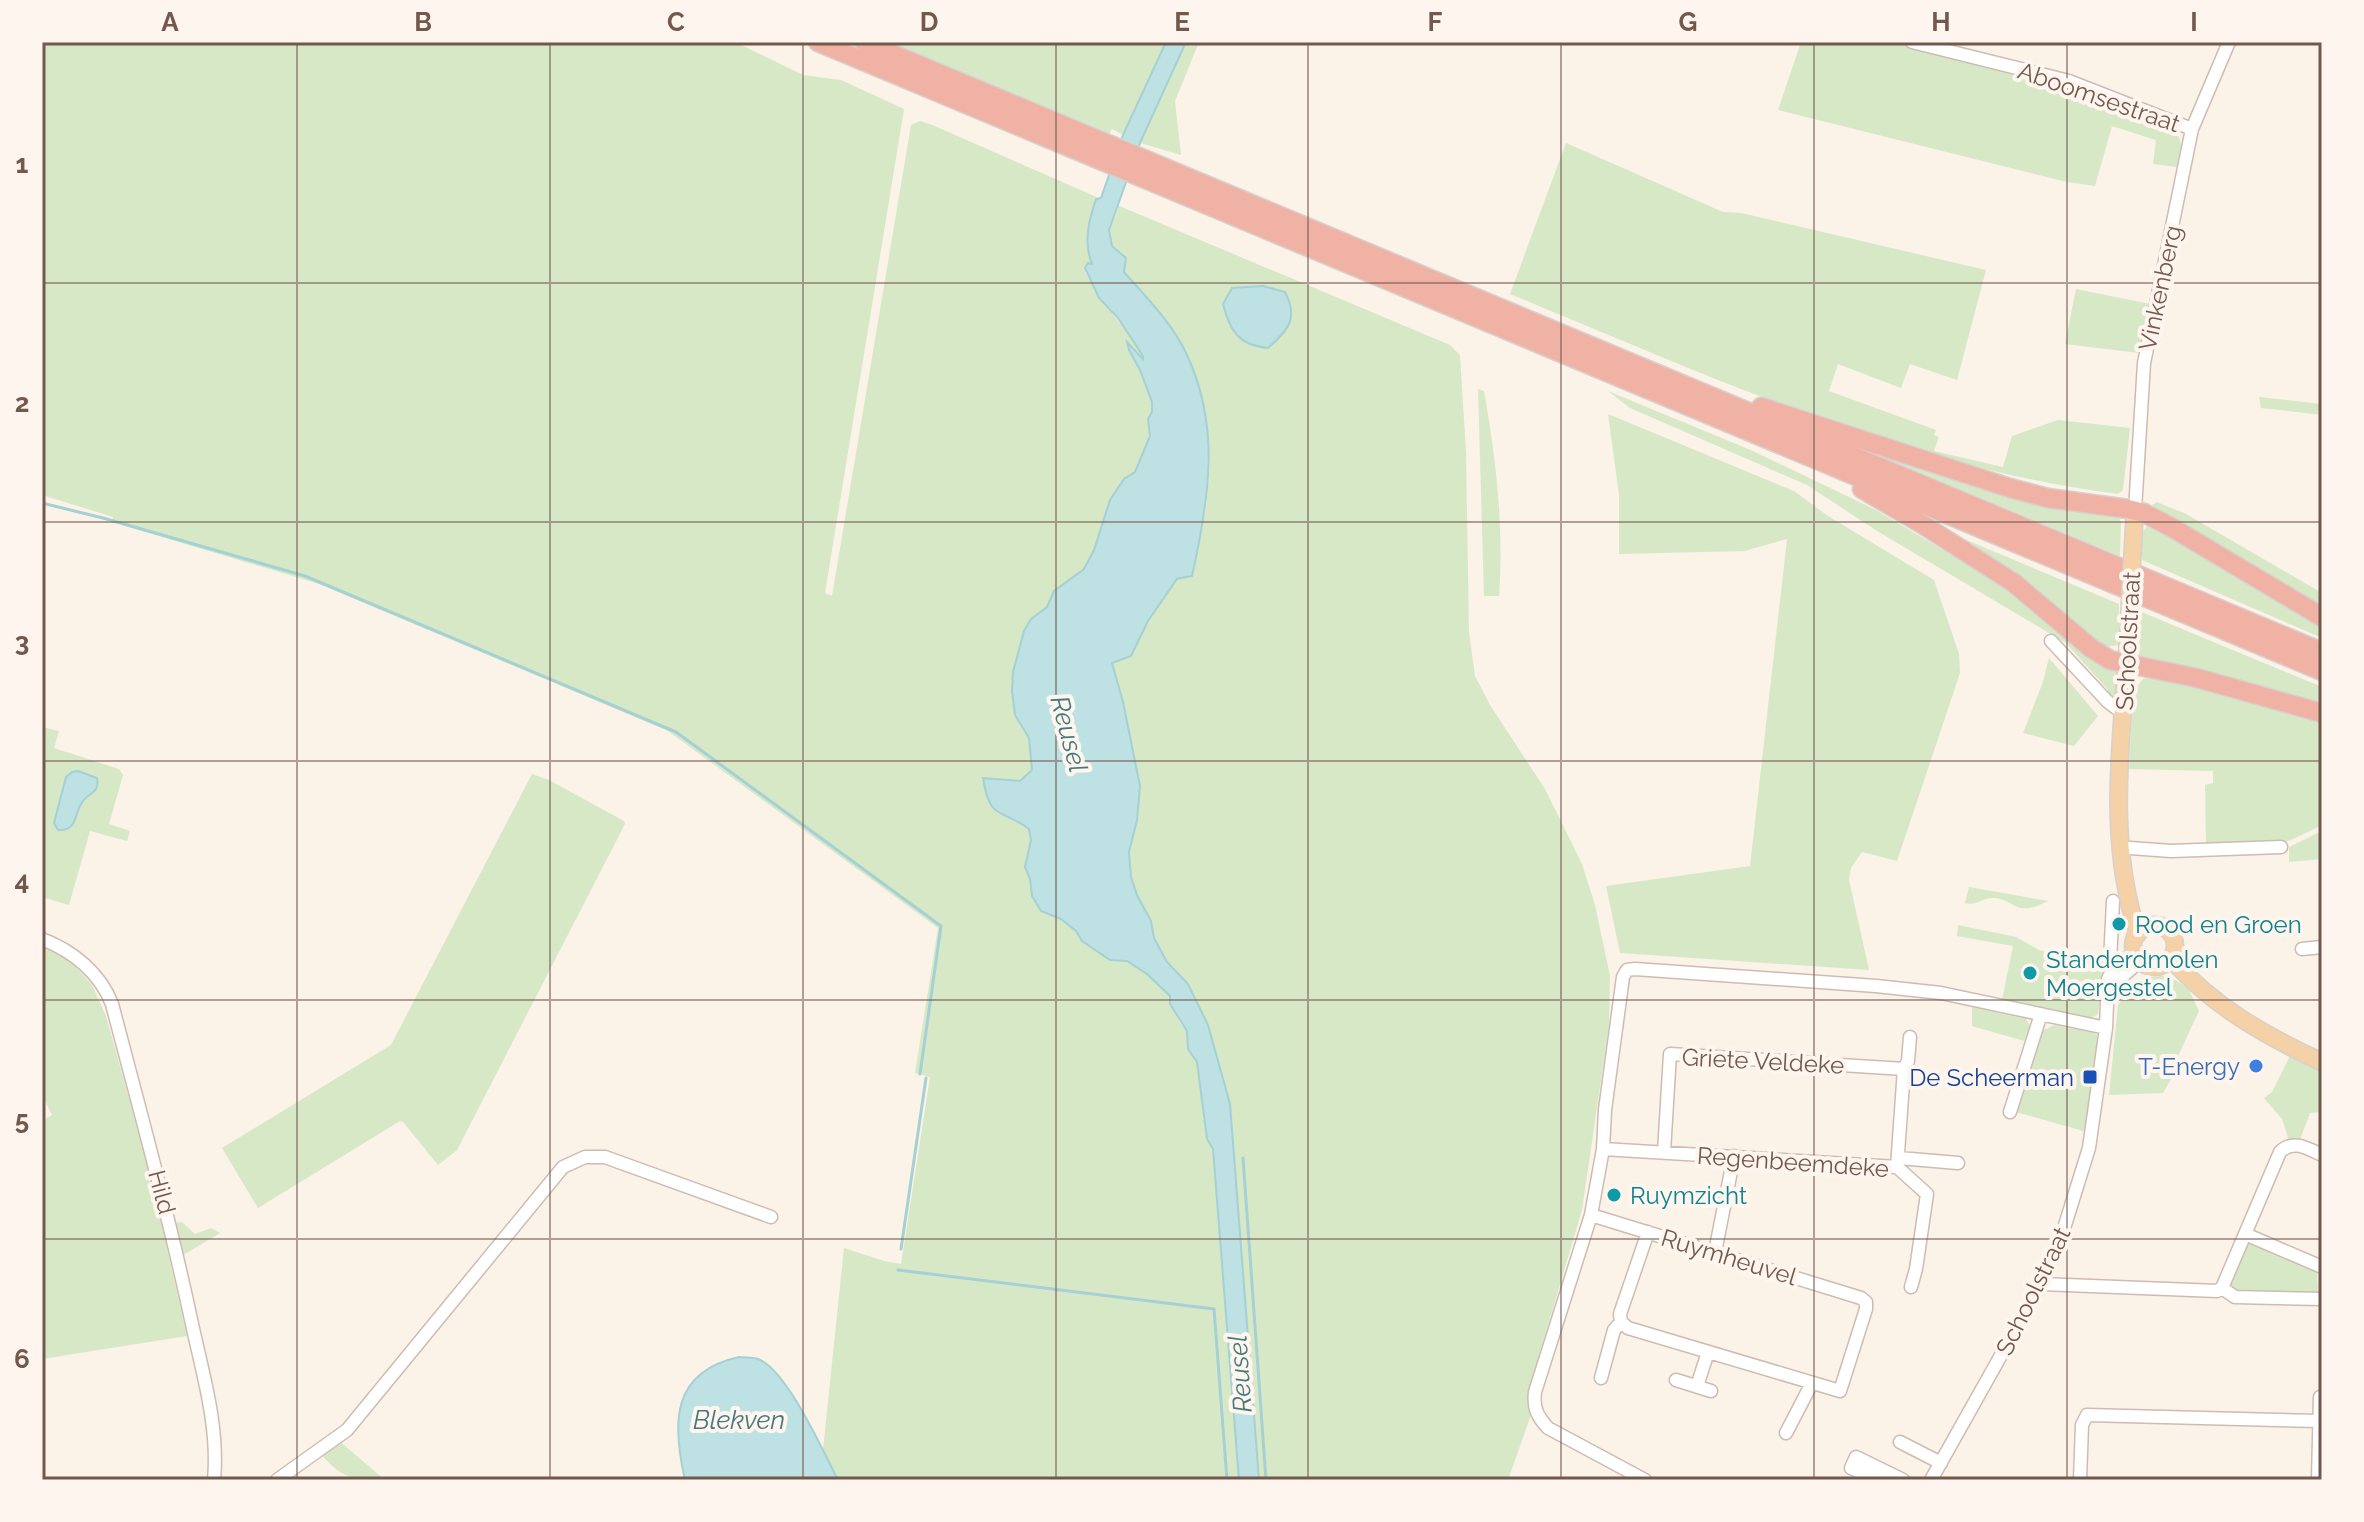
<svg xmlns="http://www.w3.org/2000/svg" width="2364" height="1522" viewBox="0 0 2364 1522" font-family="Raleway,sans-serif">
	<rect width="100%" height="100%" fill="#fbf2e8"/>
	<path fill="#d7e8c7" d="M 42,42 L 735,42 L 803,75 L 841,80 L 904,109 L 825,593 L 832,596 L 911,125 L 920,121 L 930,124 L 1101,199 C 1092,222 1082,241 1092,265 L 1085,272 C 1101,303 1125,327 1144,356 L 1143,360 L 1133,347 L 1129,350 L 1140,370 L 1152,402 L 1152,412 L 1148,419 L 1150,435 L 1146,450 L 1135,472 L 1124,479 L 1110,500 L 1094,550 L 1084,569 L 1055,591 L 1047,607 L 1031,619 L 1024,631 L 1015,715 L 1029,738 L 1032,770 L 1020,781 L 984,778 C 988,820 1002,810 1029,829 L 1031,840 L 1025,867 L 1030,879 L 1032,896 L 1041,910 L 1061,919 L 1076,931 L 1082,941 L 1110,960 L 1127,961 L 1147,974 L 1170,996 L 1180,1023 L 1187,1030 L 1188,1049 L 1197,1062 L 1207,1139 L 1213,1149 L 1239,1480 L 838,1480 L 823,1450 L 844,1248 L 884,1261 L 901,1264 L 930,1077 L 915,1073 L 938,928 L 668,731 L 319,584 L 112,522 L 113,517 L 42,495 Z
		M 887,42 L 1166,42 L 1123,135 L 1112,129 L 1109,134 Z
		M 1186,42 L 1199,42 L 1175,101 L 1181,155 L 1140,143 Z
		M 1801,42 L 1893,42 L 2080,88 L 2164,124 C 2186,139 2182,143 2177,167 L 2153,164 L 2156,140 L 2112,126 L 2095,186 L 2067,182 L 1778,110 Z
		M 1566,143 L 1723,212 L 1741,213 L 1986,270 L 1957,380 L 1910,364 L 1901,388 L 1838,364 L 1829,391 L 1936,430 L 1934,435 L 1939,437 L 1934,451 L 2003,467 L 2012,436 L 2058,420 L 2130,428 L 2123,490 L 2118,494 C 1905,467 1707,375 1510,294 Z
		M 1117,205 L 1450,345 L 1460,355 L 1466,452 L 1469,632 L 1475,676 L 1490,705 L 1545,789 L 1582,864 L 1595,905 L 1610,976 L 1609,1025 L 1582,1210 L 1530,1386 L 1528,1399 L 1531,1415 L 1508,1480 L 1259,1480 L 1230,1104 L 1208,1025 L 1188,984 L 1167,962 L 1154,938 L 1151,921 L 1137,895 L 1131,877 L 1129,852 L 1137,820 L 1134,755 L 1111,662 L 1131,656 L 1148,621 L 1177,579 L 1192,575 L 1206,509 L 1210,467 L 1206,411 L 1163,318 L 1124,272 L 1112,246 L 1109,230 L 1118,209 Z
		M 2076,289 L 2150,304 L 2139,353 L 2065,344 Z
		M 1478,389 L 1484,391 C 1496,459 1504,527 1499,596 L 1484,596 Z
		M 1608,391 L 1753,451 L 1874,509 L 2008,588 L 2118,671 L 2115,700 L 2107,699 L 2104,694 L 2108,690 L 2066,643 L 1877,531 L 1807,485 L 1630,408 Z
		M 2259,397 L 2322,404 L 2322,415 L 2261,408 Z
		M 1608,414 L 1794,491 L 1828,516 L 1934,580 L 1959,654 L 1960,673 L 1897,861 L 1862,852 L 1851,868 L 1849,880 L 1869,970 L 1620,953 L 1606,886 L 1750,866 L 1787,539 L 1744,551 L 1619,554 L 1619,495 Z
		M 1871,452 L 2116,512 L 2121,522 L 2120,556 Z
		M 2157,502 L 2186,514 L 2322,593 L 2322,609 L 2162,512 L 2152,505 Z
		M 2150,522 L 2322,623 L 2322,638 L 2142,560 L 2142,533 Z
		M 1945,531 L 2119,604 L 2119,645 L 2104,647 Z
		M 2139,611 L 2322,687 L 2322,709 L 2140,658 L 2137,646 Z
		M 2049,658 L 2098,716 L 2074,746 L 2023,733 L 2043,682 Z
		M 2154,677 L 2215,691 L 2322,722 L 2322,825 L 2291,840 L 2275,844 L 2206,846 L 2205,785 L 2213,783 L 2213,771 L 2129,769 L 2133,692 L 2143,679 Z
		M 42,727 L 59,731 L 54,748 L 119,769 L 123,775 L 109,824 L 130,831 L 127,841 L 90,831 L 69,905 L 42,897 Z
		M 532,774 L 549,780 L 624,821 L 625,824 L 457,1150 L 438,1165 L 403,1122 L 400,1121 L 258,1208 L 222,1148 L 391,1045 Z
		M 2322,831 L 2322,859 L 2289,862 L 2289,847 Z
		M 1969,887 L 2048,901 C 2013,920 2015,896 1990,898 C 1980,900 1975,906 1965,903 Z
		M 1958,925 L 2016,937 L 2039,950 L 2105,963 L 2098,1014 L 2090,1019 L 2002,1000 L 2013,946 L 1957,936 Z
		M 42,942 L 71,962 L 92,985 L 106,1016 L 152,1181 L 187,1336 L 42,1359 L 42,1121 L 52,1115 L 42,1095 Z
		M 2167,975 L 2188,988 L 2199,1011 L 2178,1056 L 2177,1069 L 2163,1093 L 2109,1095 L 2118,1005 L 2127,992 L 2147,978 Z
		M 1972,1007 L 2026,1019 L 2030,1026 L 2024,1041 L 1972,1026 Z
		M 2054,1025 L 2095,1033 L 2098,1037 L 2087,1132 L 2016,1112 L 2040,1032 Z
		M 2291,1054 L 2322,1070 L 2322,1112 L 2310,1113 L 2299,1142 L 2289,1141 L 2282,1119 L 2264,1098 L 2272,1092 Z
		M 182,1222 L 195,1234 L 211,1228 L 220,1233 L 180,1257 L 172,1223 Z
		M 2246,1241 L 2317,1270 L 2318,1292 L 2315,1294 L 2228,1291 Z
		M 338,1440 L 385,1480 C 354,1480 342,1479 321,1454 Z"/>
	<path fill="#bee1e3" stroke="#a5d0d4" stroke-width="2" d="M 1166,42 L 1186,42 L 1140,143 L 1109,230 L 1112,246 L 1126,258 L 1124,272 C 1146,297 1173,324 1187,355 C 1221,428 1209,499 1192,576 L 1177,579 L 1148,621 L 1131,656 L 1112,663 L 1123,702 L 1140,786 L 1137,820 L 1129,852 L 1131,877 L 1137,895 L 1151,921 L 1154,938 L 1167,962 L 1188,984 L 1208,1025 L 1230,1104 L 1259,1480 L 1239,1480 L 1213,1149 L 1207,1139 L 1197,1062 L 1188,1049 L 1187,1031 L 1170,1004 L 1170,996 L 1147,974 L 1127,961 L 1110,960 L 1082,941 L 1076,931 L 1061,919 L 1041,911 L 1032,896 L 1030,879 L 1025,867 L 1031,840 L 1029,829 C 1001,808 990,822 983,778 L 1020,781 L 1032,770 L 1029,738 L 1015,715 L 1012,692 L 1013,672 L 1024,631 L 1031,619 L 1047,607 L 1054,591 L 1084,569 L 1094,550 L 1110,500 L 1124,479 L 1135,472 L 1150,436 L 1148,419 L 1152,412 L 1152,402 L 1140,370 L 1129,350 L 1127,342 L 1143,359 L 1143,356 L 1118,318 L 1099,298 L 1085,268 L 1088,263 L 1092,264 C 1083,242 1089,220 1096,199 L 1101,198 L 1123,135 Z
		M 1263,286 L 1285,292 C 1299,319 1288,330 1268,348 C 1238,345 1230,331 1223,304 L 1232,288 Z
		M 78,771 L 97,778 C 100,795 87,792 81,804 C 74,816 77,831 58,830 L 54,823 L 66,777 L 72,772 Z
		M 739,1357 C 744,1358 752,1357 758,1359 C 787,1370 823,1451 838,1480 L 685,1480 C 672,1423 671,1372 739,1357 Z"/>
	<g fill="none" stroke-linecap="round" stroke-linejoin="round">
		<path stroke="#a5d0d4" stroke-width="3" d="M 42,503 L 103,518 L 305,576 L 676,732 L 941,926 L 920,1074
			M 1243,1158 L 1266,1480
			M 901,1249 L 926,1078
			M 898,1270 L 1214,1309 L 1227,1480"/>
		<g stroke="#cebcb2" stroke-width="15">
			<path id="minor" d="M 1912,42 L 2069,81 L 2192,129
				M 2135,510 L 2144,363 L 2192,129 L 2229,42
				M 2051,641 L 2107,701 L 2116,708 L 2124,708
				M 2130,848 L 2171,851 L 2281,847
				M 2113,901 L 2110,962 L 2121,977
				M 42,939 C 73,951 100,973 112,1004 C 140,1111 169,1216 192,1324 C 203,1375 219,1427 214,1480
				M 2302,949 L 2322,947
				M 2117,981 L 2140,961
				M 1904,1069 L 1908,1061 L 1910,1037
				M 2010,1112 L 2041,1014
				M 1603,1149 L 1897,1167 L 1927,1194 L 1916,1269 L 1911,1287
				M 1664,1152 L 1670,1054 L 1904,1069 L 1897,1167
				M 1899,1158 L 1958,1163
				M 1591,1215 L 1861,1298 L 1866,1302 L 1866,1309 L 1840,1391 L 1628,1328 L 1621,1322 L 1620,1314 L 1648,1232
				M 2245,1234 L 2322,1267
				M 1715,1252 L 1734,1156
				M 2041,1284 L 2217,1291 L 2222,1288 L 2280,1152 C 2293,1139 2307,1148 2322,1155
				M 2222,1288 L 2235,1297 L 2322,1299
				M 1601,1378 L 1614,1330 L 1621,1322
				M 1676,1380 L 1711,1391
				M 1697,1386 L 1708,1352
				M 1786,1433 L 1812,1383
				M 1900,1442 L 1941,1463
				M 277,1480 L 347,1430 L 563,1167 L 585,1157 L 605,1157 L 771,1217
				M 1645,1480 L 1548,1428 C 1537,1416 1533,1408 1535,1392 L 1591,1215 L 1603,1149 L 1605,1110 L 1623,977 L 1627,970 L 1635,969 L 1876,986 L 1941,993 L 2106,1028
				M 1878,1480 L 1851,1468 L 1856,1457 L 1903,1480
				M 1931,1480 L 2041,1284 L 2061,1238 L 2089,1148 L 2106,1028 L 2108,979 L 2114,967 L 2135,952
				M 2080,1480 L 2082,1425 L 2087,1415 L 2319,1421
				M 2318,1480 L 2320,1397"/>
		</g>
		<g stroke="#d8d0cd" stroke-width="19">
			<path id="major" d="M 2133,544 L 2135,510
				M 2129,622 C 2124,725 2104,834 2138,934
				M2133 946a21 21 0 1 1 42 0a21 21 0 1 1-42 0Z
				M 2171,959 C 2213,1006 2265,1036 2322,1062"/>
		</g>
		<g stroke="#d8d0cd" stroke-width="21">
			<path id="highway" d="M 818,42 L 2322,671
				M 864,42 L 2322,652
				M 1761,407 L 2010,488 L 2048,498 L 2128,509 L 2144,513 L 2171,527 L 2322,617
				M 1862,489 L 1922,524 L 2014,583 L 2091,648 L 2110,660 L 2197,678 L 2322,713"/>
		</g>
		<use href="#minor" stroke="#fff" stroke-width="12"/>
		<use href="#major" stroke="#f4d1a6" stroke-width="16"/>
		<use href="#highway" stroke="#f0b2a4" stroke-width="18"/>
		<g stroke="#d8d0cd" stroke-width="19" stroke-linecap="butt">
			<path id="major-bridge" d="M 2129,622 L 2133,544"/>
		</g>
		<use href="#major-bridge" stroke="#f4d1a6" stroke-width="16"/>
	</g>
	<path fill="none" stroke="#73584e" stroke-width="2" stroke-opacity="0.55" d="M 297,42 L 297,1480M 550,42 L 550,1480M 803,42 L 803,1480M 1056,42 L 1056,1480M 1308,42 L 1308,1480M 1561,42 L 1561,1480M 1814,42 L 1814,1480M 2067,42 L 2067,1480M 42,283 L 2322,283M 42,522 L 2322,522M 42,761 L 2322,761M 42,1000 L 2322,1000M 42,1239 L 2322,1239"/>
	<g fill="#0f9aa8" stroke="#fef6ee" stroke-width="3">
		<circle cx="2119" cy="924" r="8"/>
		<circle cx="2030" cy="973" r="8"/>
		<circle cx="1614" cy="1195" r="8"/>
	</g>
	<circle fill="#3f7fe0" stroke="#fef6ee" stroke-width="3" cx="2256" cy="1066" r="8"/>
	<rect fill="#1a4fb4" stroke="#fef6ee" stroke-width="3" x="2082" y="1069" width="16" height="16" rx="4"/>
	<g text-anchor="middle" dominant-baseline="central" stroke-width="8" stroke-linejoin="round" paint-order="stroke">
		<g font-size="24" fill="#73584e" stroke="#fef6ee">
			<text transform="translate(2099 97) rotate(19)">Aboomsestraat</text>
			<text transform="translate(2160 288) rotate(-78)">Vinkenberg</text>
			<text transform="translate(2128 641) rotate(-87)">Schoolstraat</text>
			<text transform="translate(1763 1061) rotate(3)">Griete Veldeke</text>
			<text transform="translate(1793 1162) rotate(4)">Regenbeemdeke</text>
			<text transform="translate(162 1192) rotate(75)">Hild</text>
			<text transform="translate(1729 1257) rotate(17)">Ruymheuvel</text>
			<text transform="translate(2033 1291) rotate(-64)">Schoolstraat</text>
		</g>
		<g font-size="24" fill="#0d838f" stroke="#fef6ee" text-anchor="start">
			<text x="2135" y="924">Rood en Groen</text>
			<text x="2046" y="959">Standerdmolen<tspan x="2046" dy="28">Moergestel</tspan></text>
			<text x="1630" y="1195">Ruymzicht</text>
		</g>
		<g font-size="24" fill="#366cbe" stroke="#fef6ee" text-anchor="end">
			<text x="2240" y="1066">T-Energy</text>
		</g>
		<g font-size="24" fill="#164399" stroke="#fef6ee" text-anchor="end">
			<text x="2074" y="1077">De Scheerman</text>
		</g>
		<g font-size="26" font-style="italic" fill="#46797e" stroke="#fef6ee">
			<text transform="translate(1069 734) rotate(75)">Reusel</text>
			<text transform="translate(1240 1374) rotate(-94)">Reusel</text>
			<text x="739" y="1420">Blekven</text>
		</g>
	</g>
	<rect width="2364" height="1522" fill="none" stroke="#fef6ee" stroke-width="88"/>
	<rect x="44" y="44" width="2276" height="1434" fill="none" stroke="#73584e" stroke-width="3"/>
	<g font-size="26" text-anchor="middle" font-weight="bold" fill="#73584e">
		<text x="170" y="31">A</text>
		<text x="423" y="31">B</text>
		<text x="676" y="31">C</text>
		<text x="929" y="31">D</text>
		<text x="1182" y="31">E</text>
		<text x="1435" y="31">F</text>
		<text x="1688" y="31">G</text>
		<text x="1941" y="31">H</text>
		<text x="2194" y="31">I</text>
		<text x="22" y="173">1</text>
		<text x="22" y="412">2</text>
		<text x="22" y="651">3</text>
		<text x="22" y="890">4</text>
		<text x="22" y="1129">5</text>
		<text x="22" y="1368">6</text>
	</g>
</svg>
